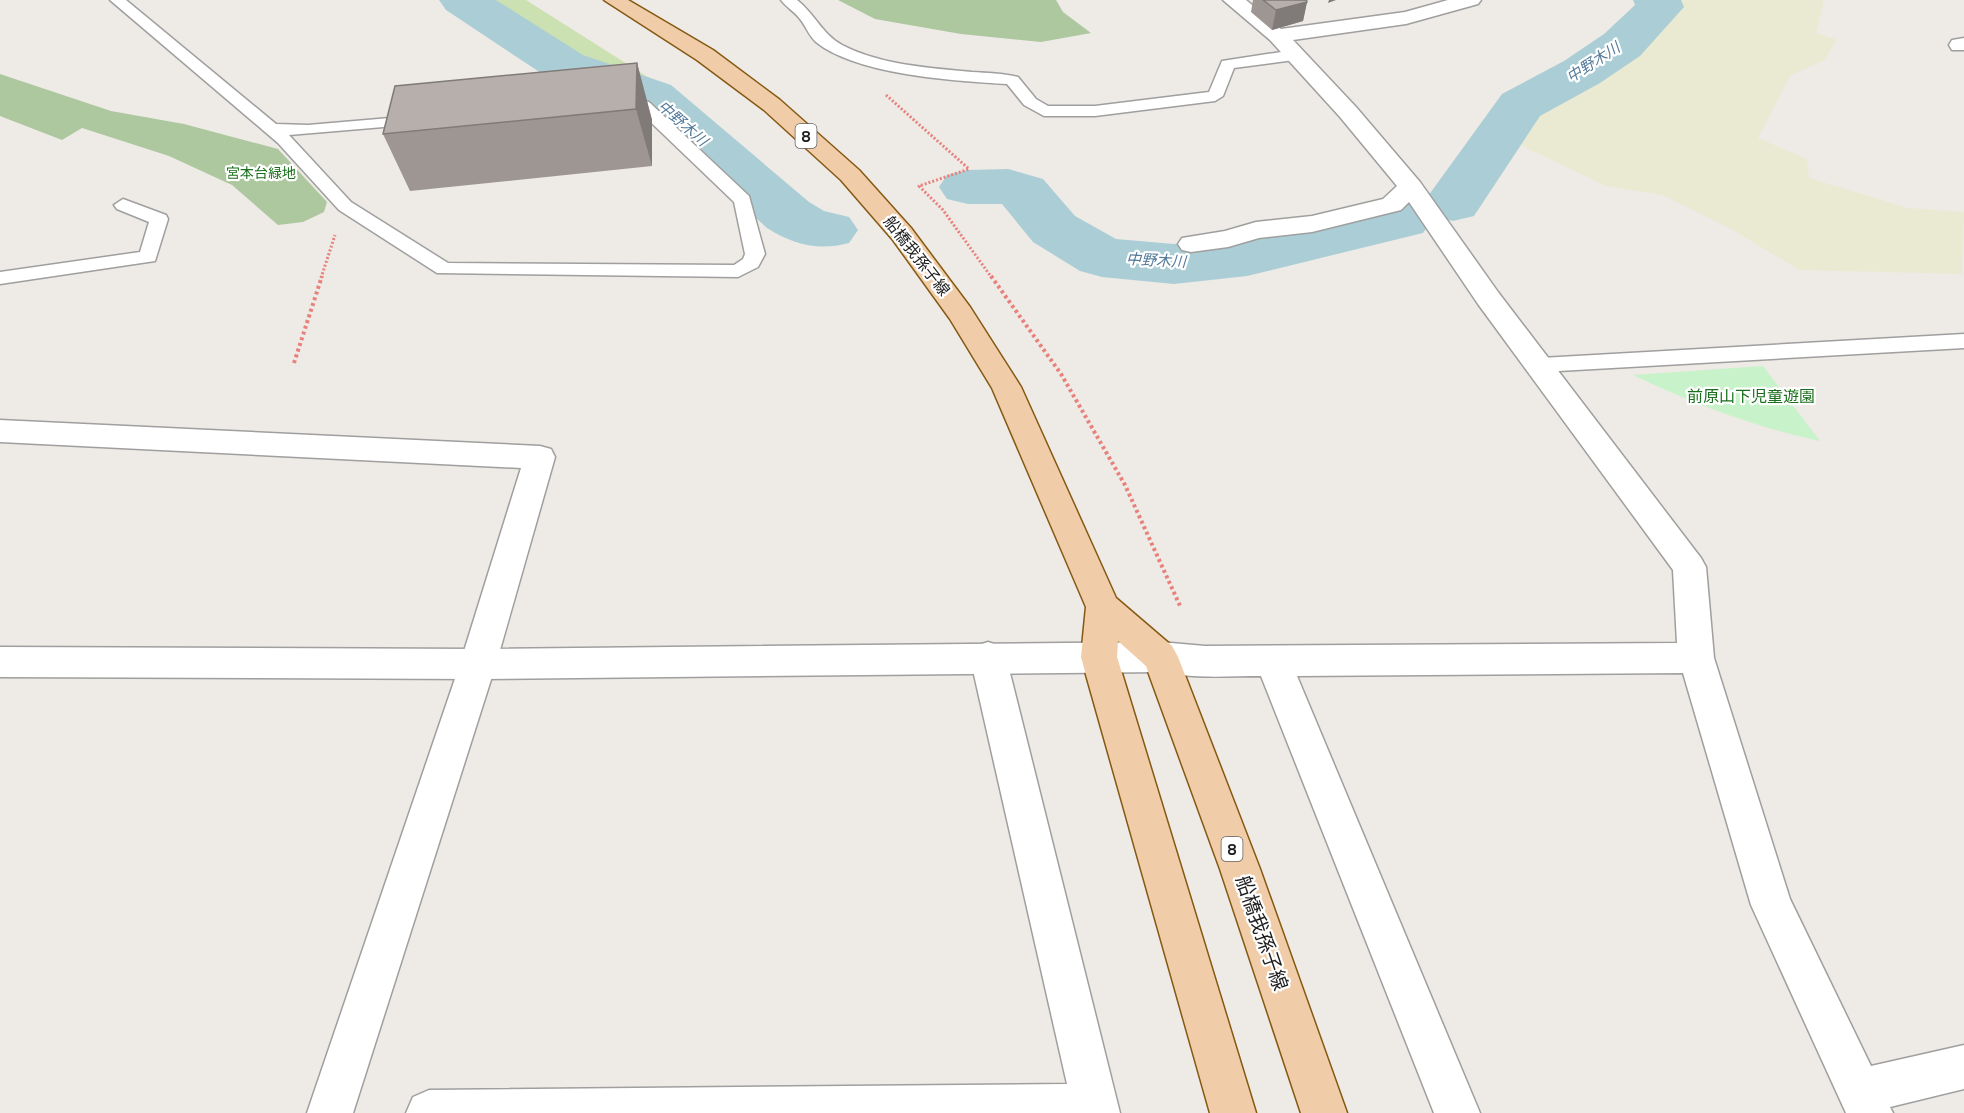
<svg xmlns="http://www.w3.org/2000/svg" width="1964" height="1113" viewBox="0 0 1964 1113" font-family="'Space Grotesk','Noto Sans JP',sans-serif">
	<rect width="100%" height="100%" fill="#eeeae5"/>
	<path fill="#eaead3" d="M 1668,0 L 1824,0 L 1816,33 L 1837,40 L 1824,60 L 1790,76 L 1758,138 L 1807,159 L 1809,178 L 1908,208 L 1964,212 L 1962,274 L 1799,270 L 1731,229 L 1662,195 L 1606,186 L 1514,142 L 1544,105 L 1649,44 L 1672,13 Z"/>
	<path fill="#cce1b1" d="M 492,0 L 526,0 L 657,83 L 598,67 Z"/>
	<path fill="#adc89f" d="M 838,0 L 1056,0 L 1063,12 L 1091,33 L 1041,42 L 961,34 L 875,19 Z
		M 0,74 L 111,111 L 184,124 L 278,149 L 327,202 L 324,212 L 303,222 L 278,225 L 232,185 L 169,156 L 82,128 L 62,140 L 0,116 Z"/>
	<path fill="#c8f2c9" d="M 1763,366 L 1820,441 C 1754,427 1694,404 1633,375 Z"/>
	<g fill="none" stroke-linecap="round" stroke-linejoin="round">
		<path fill="#abced6" fill-rule="evenodd" d="M 439,0 L 496,0 L 583,55 L 671,85 L 809,202 L 824,211 L 849,217 L 858,230 L 849,243 C 818,251 794,245 767,228 L 633,107 L 547,77 L 446,10 Z
			M 1633,0 L 1681,0 L 1684,7 L 1640,56 L 1600,83 L 1540,116 L 1474,216 L 1453,221 L 1432,216 L 1423,203 L 1502,94 L 1564,61 L 1604,34 L 1635,5 Z
			M 1008,169 L 1043,179 L 1075,216 L 1116,239 L 1174,244 L 1247,236 L 1402,202 L 1423,207 L 1432,220 L 1423,233 L 1247,276 L 1174,284 L 1102,277 L 1080,271 L 1033,242 L 1002,204 L 968,204 L 947,199 L 939,187 L 947,175 L 968,170 Z"/>
		<g stroke="#9f9f9f" stroke-width="3">
			<path id="service" d="M 110,0 L 126,0 L 276,124 L 308,125 L 425,115 L 427,119 L 419,124 L 289,135 L 351,202 L 448,263 L 734,265 L 743,259 L 745,254 L 734,202 L 638,110 L 615,105 L 613,102 L 615,99 L 621,97 L 649,102 L 749,196 L 765,254 L 758,267 L 738,277 L 437,273 L 339,210 L 278,143 Z
				M 781,0 L 797,0 C 815,14 822,34 842,45 C 880,65 930,68 972,72 C 987,73 1003,73 1018,77 L 1036,99 L 1048,106 L 1095,106 L 1209,92 L 1222,61 L 1294,50 L 1302,55 L 1294,60 L 1234,68 L 1223,96 L 1215,101 L 1095,116 L 1044,116 L 1024,105 L 1007,84 C 955,81 857,75 816,42 C 809,36 806,26 800,19 C 795,12 786,7 781,0 Z
				M 123,199 L 166,215 L 168,219 L 155,261 L 0,284 L 0,272 L 140,252 L 149,222 L 117,209 L 114,205 Z
				M 1964,334 L 1964,348 L 1541,372 L 1534,370 L 1531,365 L 1534,360 L 1541,358 Z"/>
		</g>
		<g stroke="#9f9f9f" stroke-width="3">
			<path id="minor" d="M 1223,0 L 1246,0 L 1281,29 L 1405,12 L 1448,0 L 1481,0 L 1478,4 L 1406,24 L 1293,40 L 1356,107 L 1420,182 L 1498,292 L 1701,558 L 1706,567 L 1714,658 L 1790,899 L 1871,1066 L 1964,1045 L 1964,1089 L 1890,1107 L 1893,1113 L 1846,1113 L 1751,905 L 1683,673 L 1297,676 L 1480,1113 L 1434,1113 L 1261,676 C 1224,676 1183,680 1148,668 L 1142,657 L 1148,646 L 1160,642 L 1205,646 L 1677,643 L 1673,570 L 1478,304 L 1409,202 L 1401,210 L 1312,232 L 1259,238 L 1228,247 L 1191,252 L 1182,250 L 1178,244 L 1182,238 L 1225,231 L 1256,222 L 1312,216 L 1383,199 L 1397,186 L 1340,117 L 1270,40 Z
				M 1964,38 L 1964,50 L 1952,50 L 1949,45 L 1952,40 Z
				M 0,420 L 540,446 L 551,449 L 555,457 L 496,664 L 353,1113 L 307,1113 L 460,664 L 521,468 L 0,442 Z
				M 988,642 L 1000,646 L 1006,657 L 1120,1113 L 406,1113 L 413,1097 L 429,1090 L 1067,1084 L 970,657 L 976,646 Z"/>
		</g>
		<g stroke="#9f9f9f" stroke-width="3">
			<path id="tertiary" d="M 1160,642 L 1172,646 L 1178,657 L 1172,668 L 1160,672 L 478,679 L 0,677 L 0,647 L 478,649 Z"/>
		</g>
		<g stroke="#855913" stroke-width="3">
			<path id="primary" d="M 604,0 L 628,0 L 713,50 L 780,100 L 859,170 L 911,228 L 970,307 L 1021,387 L 1116,598 L 1172,646 L 1178,657 L 1260,869 L 1347,1113 L 1301,1113 L 1220,869 L 1146,666 L 1118,641 L 1117,657 L 1256,1113 L 1210,1113 L 1081,657 L 1086,607 L 992,388 L 950,319 L 893,240 L 841,180 L 764,110 L 697,60 Z"/>
		</g>
		<path stroke="#e8817c" stroke-width="3" stroke-dasharray="2 2" stroke-linecap="butt" d="M 886,95 L 969,169 L 919,186 L 943,210 L 992,278
			M 321,278 L 335,235"/>
		<path stroke="#e8817c" stroke-width="4" stroke-dasharray="3 3" stroke-linecap="butt" d="M 991,276 L 1061,374 L 1125,485 L 1181,608
			M 294,363 L 322,276"/>
		<use href="#service" fill="#fff" fill-rule="evenodd"/>
		<use href="#minor" fill="#fff" fill-rule="evenodd"/>
		<use href="#tertiary" fill="#fff" fill-rule="evenodd"/>
		<use href="#primary" fill="#f0cda8" fill-rule="evenodd"/>
	</g>
	<path fill="#9d9693" d="M 1253,0 L 1309,0 L 1306,1 L 1307,2 L 1303,21 L 1272,30 L 1251,12 Z
		M 637,63 L 652,120 L 652,166 L 410,191 L 383,134 Z"/>
	<path fill="#807a78" d="M 1329,0 L 1336,0 L 1328,3 Z
		M 1307,2 L 1303,21 L 1272,30 L 1276,10 Z
		M 637,63 L 652,120 L 652,166 L 636,109 Z"/>
	<path fill="#b7afab" stroke="#807a78" stroke-width="1.5" d="M 1263,0 L 1306,0 L 1307,2 L 1276,10 Z
		M 637,63 L 636,109 L 383,134 L 395,86 Z"/>
	<g text-anchor="middle" dominant-baseline="central" stroke-width="4.5" stroke-linejoin="round" paint-order="stroke">
		<g font-size="14" fill="#196f1c" stroke="#fff">
			<text x="261" y="173">宮本台緑地</text>
		</g>
		<g font-size="15" font-style="italic" fill="#547a9a" stroke="#fff">
			<text transform="translate(1593 62) rotate(-33)">中野木川</text>
			<text transform="translate(683 123) rotate(41)">中野木川</text>
			<text transform="translate(1156 260) rotate(3)">中野木川</text>
		</g>
		<g fill="#fff" stroke="#626262" stroke-width="1.5">
			<rect x="795.5" y="124" width="21" height="24" rx="4.5"/>
			<rect x="1221.5" y="837" width="21" height="24" rx="4.5"/>
		</g>
		<g font-size="15" font-weight="bold" fill="#1e1e1e">
			<text x="806" y="136">8</text>
			<text x="1232" y="849">8</text>
		</g>
		<g font-size="16" fill="#1e1e1e" stroke="#fff">
			<text transform="translate(917 256) rotate(52)">船橋我孫子線</text>
		</g>
		<g font-size="16" fill="#196f1c" stroke="#fff">
			<text x="1751" y="396">前原山下児童遊園</text>
		</g>
		<g font-size="20" fill="#1e1e1e" stroke="#fff">
			<text transform="translate(1262 933) rotate(71)">船橋我孫子線</text>
		</g>
	</g>
</svg>
